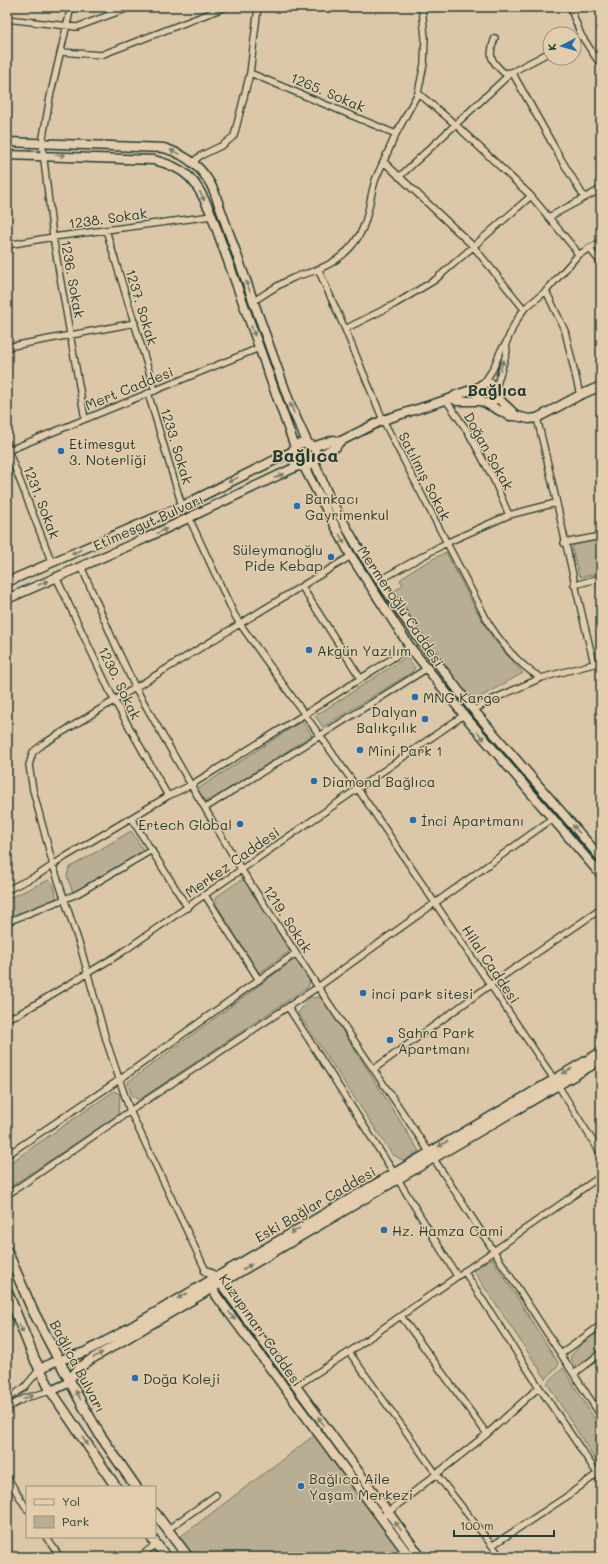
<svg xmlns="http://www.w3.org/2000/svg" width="608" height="1564" viewBox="0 0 608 1564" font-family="Mali,sans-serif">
	<rect width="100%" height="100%" fill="#dcc7a8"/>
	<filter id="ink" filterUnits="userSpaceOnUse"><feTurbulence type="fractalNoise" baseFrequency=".025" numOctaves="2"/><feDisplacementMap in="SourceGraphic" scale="8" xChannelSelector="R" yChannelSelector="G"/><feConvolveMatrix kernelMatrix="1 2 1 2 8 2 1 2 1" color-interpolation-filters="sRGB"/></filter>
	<g filter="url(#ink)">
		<path fill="#b9ae93" stroke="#6c7664" d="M 601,539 L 601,573 L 581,577 L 579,575 L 572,548 L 574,545 Z
			M 446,552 L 475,608 L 494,640 L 523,673 L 473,701 L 456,681 L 392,593 L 403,585 L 400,580 L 411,571 Z
			M 406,657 L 415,668 L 412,672 L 323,727 L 315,716 Z
			M 302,721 L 312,735 L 213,799 L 206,801 L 196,790 Z
			M 131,831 L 144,851 L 73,893 L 67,876 L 69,868 Z
			M 49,880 C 55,884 56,892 56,899 L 7,919 L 7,899 Z
			M 241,880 L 246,881 L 290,951 L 259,973 L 216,904 L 216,897 Z
			M 295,959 L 310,980 L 308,987 L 139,1100 L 132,1096 L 128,1085 L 128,1082 Z
			M 310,997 L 322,998 L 419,1151 L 404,1161 L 392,1154 L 298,1013 Z
			M 114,1091 L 120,1094 L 118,1115 L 7,1189 L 7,1165 Z
			M 492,1258 L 559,1364 L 546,1379 L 473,1270 Z
			M 601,1330 L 601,1349 L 576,1367 L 570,1357 L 582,1343 Z
			M 563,1368 L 601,1429 L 601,1464 L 599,1466 L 547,1383 Z
			M 316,1434 L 405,1557 L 195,1557 L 180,1537 Z"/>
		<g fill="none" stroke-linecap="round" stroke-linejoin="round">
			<g stroke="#1f3d34" stroke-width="8">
				<path id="street" d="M 71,7 L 50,97 L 42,143 L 53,237 L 85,419
					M 570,7 L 581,35 L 598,61 L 601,63
					M 7,19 L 77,27 L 131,7
					M 495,38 C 488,56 490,60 504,73 L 512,72 L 561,159 L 584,197
					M 574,39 L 581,35
					M 61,52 L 101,55 L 226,7
					M 250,73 L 396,134
					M 418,93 L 455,124 L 531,196 L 575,249 L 578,255
					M 193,162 L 200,156 L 223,145 L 234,136 L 250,73 L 258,7
					M 384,162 L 473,246 L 524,309
					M 399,177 L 512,72 L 550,52
					M 531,196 L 435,280 L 395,304 L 345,329 L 383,420 L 489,624 C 502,644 520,666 541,678
					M 549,217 L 601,189
					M 106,230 L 155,391
					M 7,245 L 53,237 L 212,216
					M 589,248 L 601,263
					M 318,269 L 345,329
					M 546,291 L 565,331 L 580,395
					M 254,301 C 266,293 279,284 293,278 C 301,274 311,273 319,269 C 336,262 351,250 360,234 C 370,216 369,197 376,178 L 396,134 L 418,93 L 424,64 L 425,38 L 422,7
					M 7,347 L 135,323
					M 484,383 L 493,369 L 501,350 L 506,343 L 515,323 L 524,309 L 546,291 L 578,255 L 601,242
					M 496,388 L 507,351 L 506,343
					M 148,393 L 182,506
					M 446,400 L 468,432 L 493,478 L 509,515
					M 537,418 C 557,499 573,582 594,663
					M 7,443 L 8,450 L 52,563
					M 7,451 L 259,348
					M 189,518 L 234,614 L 240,624 L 358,789 L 554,1079 L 601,1154
					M 564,543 L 601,536
					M 81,566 L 114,642 L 135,687 L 191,785 L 241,869 L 318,987 L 432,1156 L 601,1416
					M 56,577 L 114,700 L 168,796
					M 380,580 L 446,543 L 509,515 L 556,503
					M 574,585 L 601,578
					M 302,587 L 361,679
					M 474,710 L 491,700 L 541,678 L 601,662
					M 205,808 L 426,669
					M 131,818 L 188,908
					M 7,890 L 38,875 L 65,857 L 168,796 L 191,785 L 305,714 L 410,647
					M 205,895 L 259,980
					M 7,922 L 77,894 L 152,850
					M 288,1007 L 394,1173 L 457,1276
					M 7,1018 L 19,1014 L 118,955 L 464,715
					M 374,1069 L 490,985 L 601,909
					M 7,1155 L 119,1080 L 296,953
					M 7,1195 L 130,1111 L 318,987 L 552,819
					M 206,1271 L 130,1111 L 107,1043 L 81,949 L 53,865 L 33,790 L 29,765 L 33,752 L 43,744 L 351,556
					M 464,1271 L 539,1387 L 601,1479
					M 401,1316 L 487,1434
					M 349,1352 L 437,1475 L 501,1557
					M 561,1354 L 601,1325
					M 574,1374 L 601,1353
					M 295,1387 L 349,1352 L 601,1176
					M 7,1399 L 24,1388 L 39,1370
					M 7,1408 L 25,1398 L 51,1391
					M 7,1477 L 27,1509
					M 381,1518 L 487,1434 L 539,1387
					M 167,1530 L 216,1495
					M 46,1537 L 60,1557
					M 493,1545 L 566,1497 L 601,1471
					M 140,1557 L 156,1544"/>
			</g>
			<g stroke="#1f3d34" stroke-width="11">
				<path id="secondary" d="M 7,142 L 164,148 C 187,155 204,168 214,191 L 292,409 L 308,444
					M 7,155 L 154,160 C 189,169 195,180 210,211 L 295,447
					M477 393a10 10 0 1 1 20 0a10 10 0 1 1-20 0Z
					M 497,396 C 502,404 510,408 516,416
					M 452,398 L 457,401 L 480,401
					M 487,404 L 510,416 L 516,416 L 529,419 L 537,418 L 580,395 L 601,386
					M292 455a12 12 0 1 1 24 0a12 12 0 1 1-24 0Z
					M 312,447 L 334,440 L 339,442
					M 316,457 L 336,447 L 339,442 L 383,420 L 452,398 L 456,395 L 477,388
					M 314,461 L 329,497 L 360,551 L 417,636 L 471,707 L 601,858
					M 304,467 L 351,556 L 410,647 L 464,715 L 601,875
					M 7,582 L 182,506 L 293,451
					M 7,599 L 144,539 L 298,466
					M 206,1271 L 216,1277 L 421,1557
					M 210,1285 L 218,1298 L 410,1557
					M 39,1370 L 51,1363 L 85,1352 L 117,1335 L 601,1052
					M 51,1391 L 66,1384 L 78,1369 L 90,1360 L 601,1060"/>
			</g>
			<g stroke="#1f3d34" stroke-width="12">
				<path id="primary" d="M 7,1251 L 32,1309 L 82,1404 L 100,1435 L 136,1487
					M 7,1291 L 34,1358 L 51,1391 L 116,1487
					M 155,1513 L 188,1557
					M 151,1537 L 166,1557"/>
			</g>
			<use href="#street" stroke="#e4cdad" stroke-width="5.5"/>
			<use href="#secondary" stroke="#e4cdad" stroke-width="8"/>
			<use href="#primary" stroke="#e4cdad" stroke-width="9"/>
		</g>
		<defs><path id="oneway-solid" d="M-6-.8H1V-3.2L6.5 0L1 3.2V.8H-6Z"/></defs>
		<g fill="#787e6a">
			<use href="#oneway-solid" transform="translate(175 152) rotate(-158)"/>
			<use href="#oneway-solid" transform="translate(60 155) rotate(2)"/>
			<use href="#oneway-solid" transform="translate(202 196) rotate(63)"/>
			<use href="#oneway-solid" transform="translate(248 286) rotate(-110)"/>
			<use href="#oneway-solid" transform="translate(253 331) rotate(70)"/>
			<use href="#oneway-solid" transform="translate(502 365) rotate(-71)"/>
			<use href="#oneway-solid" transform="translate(292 408) rotate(-111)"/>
			<use href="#oneway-solid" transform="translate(279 476) rotate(-25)"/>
			<use href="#oneway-solid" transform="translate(233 480) rotate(153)"/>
			<use href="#oneway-solid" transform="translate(162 531) rotate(-25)"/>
			<use href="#oneway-solid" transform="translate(342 539) rotate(62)"/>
			<use href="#oneway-solid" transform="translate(76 552) rotate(156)"/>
			<use href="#oneway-solid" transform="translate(43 583) rotate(-24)"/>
			<use href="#oneway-solid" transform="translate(481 736) rotate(50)"/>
			<use href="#oneway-solid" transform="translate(576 829) rotate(-131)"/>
			<use href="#oneway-solid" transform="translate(567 1071) rotate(150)"/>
			<use href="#oneway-solid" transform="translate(443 1144) rotate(150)"/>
			<use href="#oneway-solid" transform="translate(295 1231) rotate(150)"/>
			<use href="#oneway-solid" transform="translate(247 1267) rotate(-30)"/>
			<use href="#oneway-solid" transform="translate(182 1296) rotate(150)"/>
			<use href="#oneway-solid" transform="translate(232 1316) rotate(53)"/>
			<use href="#oneway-solid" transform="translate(21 1328) rotate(68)"/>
			<use href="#oneway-solid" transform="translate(98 1355) rotate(-30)"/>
			<use href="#oneway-solid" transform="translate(78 1395) rotate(-118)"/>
			<use href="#oneway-solid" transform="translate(28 1397) rotate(-21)"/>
			<use href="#oneway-solid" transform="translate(321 1421) rotate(-127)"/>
			<use href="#oneway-solid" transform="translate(85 1441) rotate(57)"/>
			<use href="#oneway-solid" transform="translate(398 1526) rotate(-126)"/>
		</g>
	</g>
	<g fill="#1f6fb2" stroke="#e4cdad" stroke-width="1.5">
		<circle cx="61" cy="451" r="4"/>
		<circle cx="297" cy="506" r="4"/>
		<circle cx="331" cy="557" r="4"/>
		<circle cx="309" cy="650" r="4"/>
		<circle cx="415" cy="697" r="4"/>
		<circle cx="425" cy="719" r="4"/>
		<circle cx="360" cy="750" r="4"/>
		<circle cx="314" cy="781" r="4"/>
		<circle cx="413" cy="820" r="4"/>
		<circle cx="240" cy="824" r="4"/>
		<circle cx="363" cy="993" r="4"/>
		<circle cx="390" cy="1040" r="4"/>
		<circle cx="384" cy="1230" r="4"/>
		<circle cx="135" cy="1378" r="4"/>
		<circle cx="301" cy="1486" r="4"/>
	</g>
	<g text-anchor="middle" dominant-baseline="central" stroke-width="3" stroke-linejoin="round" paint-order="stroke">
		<g font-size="14" fill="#1f3d34" stroke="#e4cdad">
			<text transform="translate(328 92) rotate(23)">1265. Sokak</text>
			<text transform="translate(108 218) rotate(-8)">1238. Sokak</text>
			<text transform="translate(73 279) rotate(80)">1236. Sokak</text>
			<text transform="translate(142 307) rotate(73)">1237. Sokak</text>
			<text transform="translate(129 388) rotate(-22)">Mert Caddesi</text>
			<text transform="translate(177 446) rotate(73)">1233. Sokak</text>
			<text transform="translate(489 451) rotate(61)">Doğan Sokak</text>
			<text transform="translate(425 476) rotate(63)">Satılmış Sokak</text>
			<text transform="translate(42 502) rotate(69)">1231. Sokak</text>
			<text transform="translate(148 522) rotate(-24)">Etimesgut Bulvarı</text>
			<text transform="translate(401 606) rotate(56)">Mermeroğlu Caddesi</text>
			<text transform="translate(120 683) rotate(64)">1230. Sokak</text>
			<text transform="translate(232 862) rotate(-35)">Merkez Caddesi</text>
			<text transform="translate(288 919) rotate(57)">1219. Sokak</text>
			<text transform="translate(491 964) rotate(56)">Hilal Caddesi</text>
			<text transform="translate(315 1204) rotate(-30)">Eski Bağlar Caddesi</text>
			<text transform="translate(261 1330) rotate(55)">Kuzupınarı Caddesi</text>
			<text transform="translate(78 1366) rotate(62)">Bağlıca Bulvarı</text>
		</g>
		<g font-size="14" fill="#1f3d34" stroke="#e4cdad" text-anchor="start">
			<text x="69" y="443">Etimesgut<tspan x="69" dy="16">3. Noterliği</tspan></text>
			<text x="305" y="498">Bankacı<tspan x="305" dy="16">Gayrimenkul</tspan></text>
			<text x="323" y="549" text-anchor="end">Süleymanoğlu<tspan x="323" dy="16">Pide Kebap</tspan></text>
			<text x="317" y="650">Akgün Yazılım</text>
			<text x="423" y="697">MNG Kargo</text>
			<text x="417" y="711" text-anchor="end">Dalyan<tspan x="417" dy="16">Balıkçılık</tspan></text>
			<text x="368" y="750">Mini Park 1</text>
			<text x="322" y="781">Diamond Bağlıca</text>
			<text x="421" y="820">İnci Apartmanı</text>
			<text x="232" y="824" text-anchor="end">Ertech Global</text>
			<text x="371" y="993">inci park sitesi</text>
			<text x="398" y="1032">Sahra Park<tspan x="398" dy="16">Apartmanı</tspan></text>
			<text x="392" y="1230">Hz. Hamza Cami</text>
			<text x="143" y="1378">Doğa Koleji</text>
			<text x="309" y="1478">Bağlıca Aile<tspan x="309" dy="16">Yaşam Merkezi</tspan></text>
		</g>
		<g font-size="16" font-weight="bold" fill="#1f3d34" stroke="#e4cdad">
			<text x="497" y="389">Bağlıca</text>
		</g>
		<g font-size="18" font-weight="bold" fill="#1f3d34" stroke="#e4cdad">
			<text x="305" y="455">Bağlıca</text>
		</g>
	</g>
	<rect width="608" height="1564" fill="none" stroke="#e4cdad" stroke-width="24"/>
	<rect x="12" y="12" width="584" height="1540" fill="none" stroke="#1f3d34" stroke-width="1.5" filter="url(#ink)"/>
	<rect x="26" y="1486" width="130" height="52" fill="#e4cdad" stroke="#95937d"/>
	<rect x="34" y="1499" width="20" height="6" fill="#e4cdad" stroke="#95937d"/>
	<text x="62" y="1506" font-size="12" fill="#1f3d34">Yol</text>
	<rect x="34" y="1516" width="20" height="12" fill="#b9ae93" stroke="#95937d"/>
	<text x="62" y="1526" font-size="12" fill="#1f3d34">Park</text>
	<g transform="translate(562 46) rotate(264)"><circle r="19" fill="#e4cdad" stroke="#95937d"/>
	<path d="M0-3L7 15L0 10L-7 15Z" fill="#1f6fb2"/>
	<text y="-6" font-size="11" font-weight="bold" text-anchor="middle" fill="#1f3d34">K</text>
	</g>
	<path d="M454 1530v6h100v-6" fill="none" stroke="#1f3d34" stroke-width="2"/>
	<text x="460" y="1530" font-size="12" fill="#1f3d34" stroke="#e4cdad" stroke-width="3" paint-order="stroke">100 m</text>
</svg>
